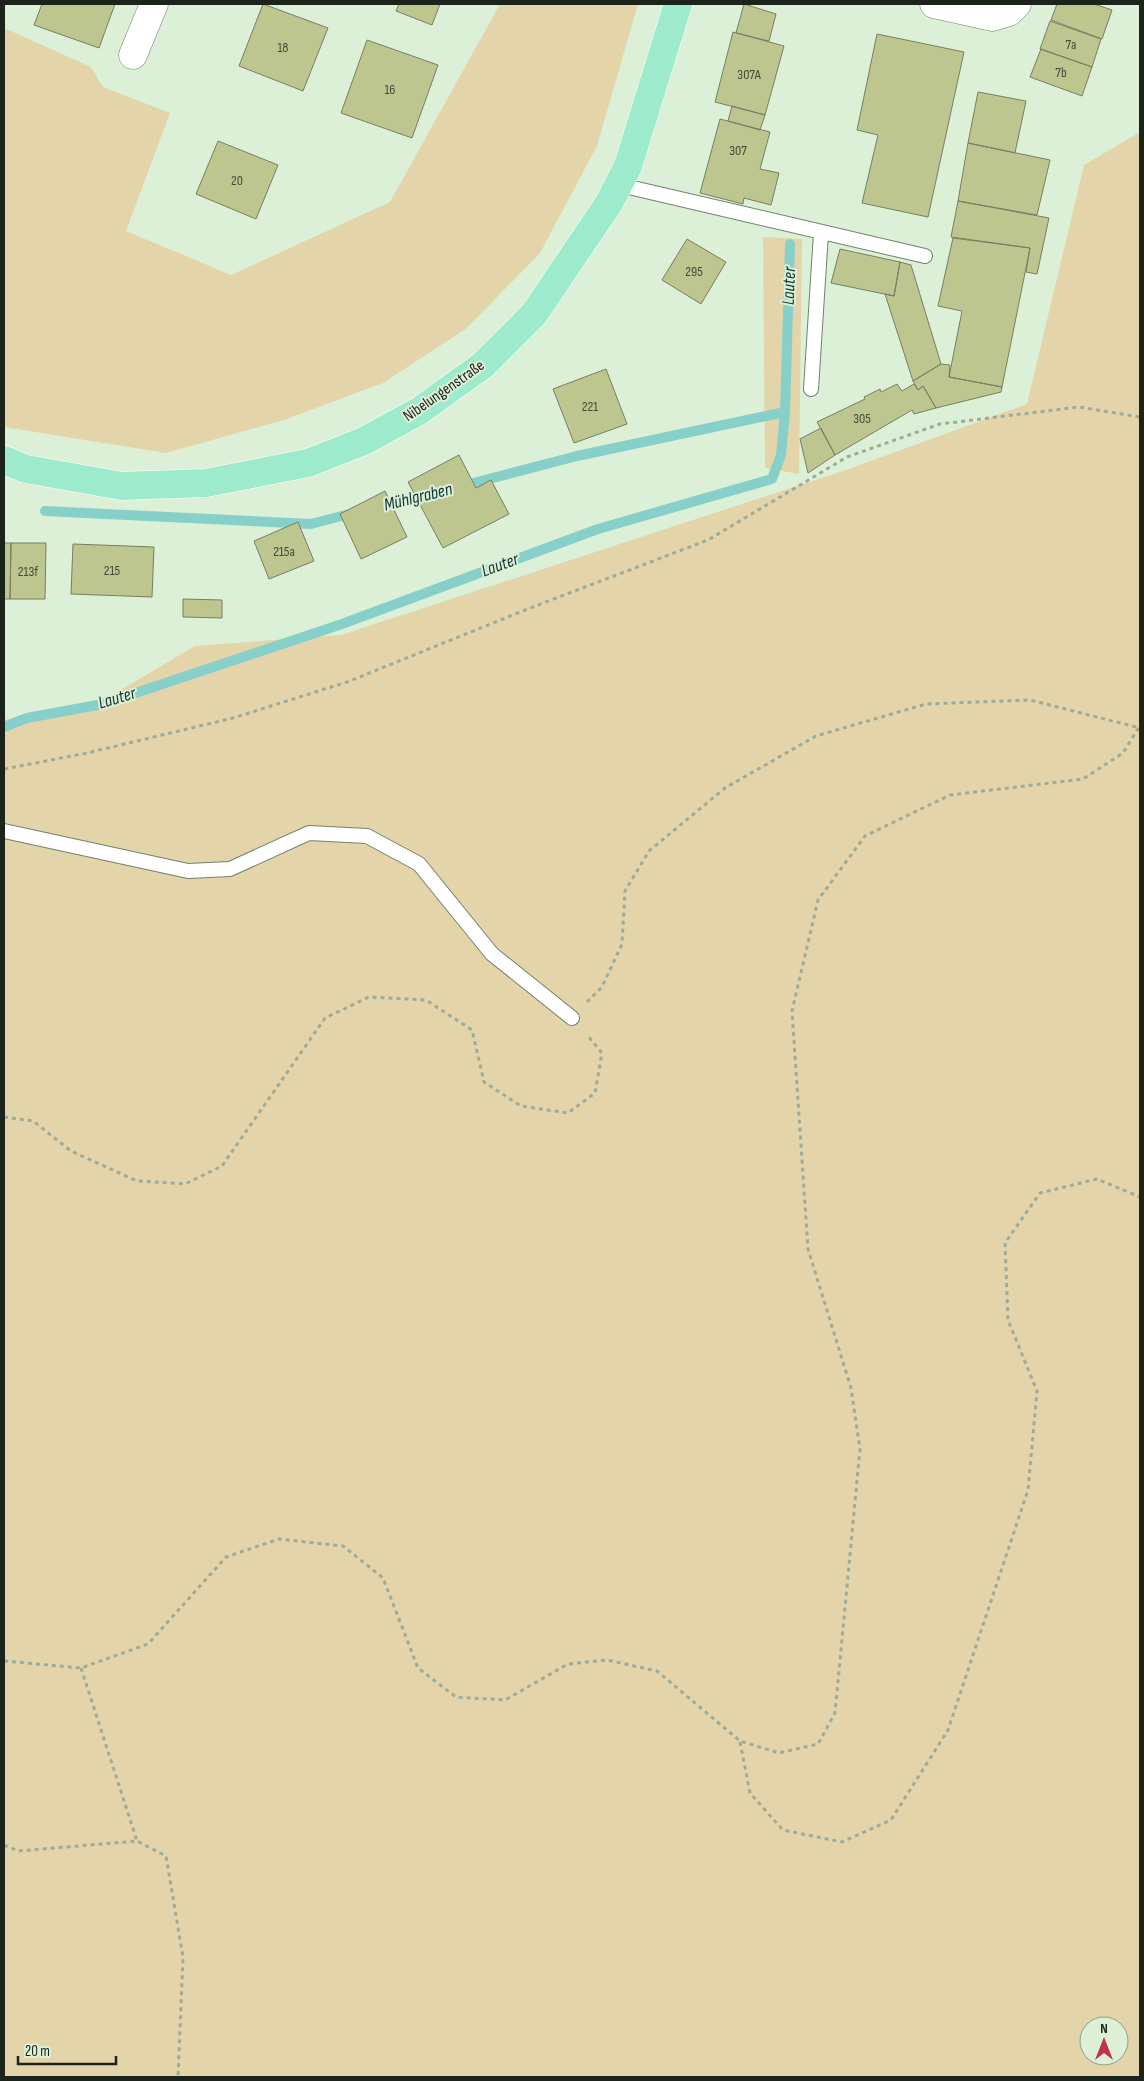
<svg xmlns="http://www.w3.org/2000/svg" width="1144" height="2081" viewBox="0 0 1144 2081" font-family="'Sofia Sans Condensed',sans-serif">
	<rect width="100%" height="100%" fill="#dcf0d7"/>
	<path fill="#e4d4aa" fill-rule="evenodd" d="M 500,4 L 638,4 L 597,146 L 540,253 L 467,328 L 383,383 L 284,420 L 166,453 L 4,427 L 4,28 L 91,67 L 103,87 L 170,113 L 126,231 L 231,275 L 390,202 Z
		M 1140,132 L 1140,2077 L 4,2077 L 4,720 L 107,698 L 195,646 L 341,635 L 846,470 L 1027,404 L 1084,165 ZM 1089,2026 L 1119,2026 L 1119,2056 L 1089,2056 Z
		M 763,237 L 802,239 L 799,474 L 765,468 Z"/>
	<g fill="none" stroke-linecap="round" stroke-linejoin="round">
		<path stroke="#87d0ca" stroke-width="10" d="M 462,486 L 577,456 L 785,412
			M 380,507 L 428,494
			M 45,511 L 311,524 L 353,513
			M 4,727 L 27,718 L 103,704 L 342,624 L 598,529 L 772,479 L 781,455 L 785,412 L 790,244"/>
	</g>
	<path fill="#bec68f" stroke="#797d62" d="M 42,4 L 115,4 L 99,48 L 34,25 Z
		M 263,4 L 328,28 L 303,91 L 239,66 Z
		M 399,4 L 440,4 L 432,25 L 396,11 Z
		M 744,4 L 776,14 L 769,41 L 736,33 Z
		M 1057,4 L 1094,4 L 1112,10 L 1102,39 L 1051,20 Z
		M 1050,21 L 1101,39 L 1092,67 L 1040,49 Z
		M 733,32 L 784,46 L 765,115 L 715,102 Z
		M 877,34 L 964,52 L 928,217 L 862,203 L 878,135 L 857,130 Z
		M 367,40 L 438,65 L 412,138 L 341,113 Z
		M 1041,49 L 1092,67 L 1082,96 L 1030,77 Z
		M 978,92 L 1026,101 L 1015,153 L 968,143 Z
		M 732,106 L 765,115 L 760,130 L 728,121 Z
		M 720,119 L 770,132 L 760,169 L 779,173 L 771,205 L 744,198 L 743,204 L 700,193 Z
		M 218,141 L 278,165 L 256,219 L 196,194 Z
		M 968,143 L 1050,160 L 1037,215 L 958,201 Z
		M 958,201 L 1049,218 L 1037,274 L 1026,272 L 1030,248 L 951,237 Z
		M 953,238 L 1030,248 L 1002,387 L 949,377 L 962,311 L 938,306 Z
		M 687,239 L 726,262 L 701,304 L 662,280 Z
		M 840,249 L 900,262 L 894,296 L 831,283 Z
		M 900,262 L 911,265 L 941,364 L 913,381 L 885,294 L 894,296 Z
		M 941,364 L 950,365 L 949,377 L 1002,387 L 1001,392 L 936,408 L 923,386 L 918,390 L 913,381 Z
		M 606,369 L 627,424 L 574,443 L 553,389 Z
		M 897,384 L 902,391 L 914,384 L 918,390 L 923,386 L 936,408 L 914,414 L 912,410 L 835,455 L 817,422 L 865,399 L 864,397 L 880,389 L 881,392 Z
		M 821,428 L 835,455 L 808,473 L 800,439 Z
		M 459,455 L 476,488 L 491,480 L 509,514 L 443,548 L 408,482 Z
		M 385,491 L 407,537 L 361,559 L 340,514 Z
		M 298,522 L 314,561 L 269,579 L 254,541 Z
		M 4,543 L 11,543 L 10,599 L 4,599 Z
		M 11,543 L 46,543 L 45,599 L 10,599 Z
		M 73,544 L 154,547 L 152,597 L 71,594 Z
		M 183,599 L 222,600 L 222,618 L 183,617 Z"/>
	<g fill="none" stroke-linecap="round" stroke-linejoin="round">
		<g stroke="#70836c" stroke-width="16">
			<path id="lane" d="M 620,185 L 925,256
				M 811,389 L 821,233
				M 4,831 L 188,871 L 230,869 L 309,833 L 367,836 L 419,864 L 492,954 L 572,1018"/>
		</g>
		<g stroke="#70836c" stroke-width="29">
			<path id="street" d="M 934,4 L 993,17 L 1009,12 L 1017,4
				M 133,55 L 154,4"/>
		</g>
		<g stroke="#fff" stroke-width="29">
			<path id="primary" d="M 4,460 L 26,469 L 122,486 L 206,483 L 308,463 L 364,441 L 419,411 L 483,365 L 534,314 L 609,203 L 628,166 L 678,4"/>
		</g>
		<path stroke="#9dac99" stroke-width="3" stroke-dasharray="4 4" stroke-linecap="butt" d="M 4,769 L 87,753 L 233,718 L 347,682 L 525,610 L 708,540 L 847,457 L 940,424 L 1079,407 L 1140,417
			M 587,1002 L 602,987 L 622,944 L 625,891 L 649,851 L 725,788 L 816,736 L 926,704 L 1030,700 L 1140,728
			M 4,1117 L 33,1121 L 71,1151 L 137,1181 L 185,1184 L 222,1166 L 325,1018 L 369,997 L 426,1000 L 472,1030 L 484,1082 L 521,1106 L 568,1113 L 595,1093 L 602,1053 L 587,1035
			M 4,1661 L 81,1668 L 148,1644 L 226,1557 L 279,1539 L 343,1546 L 383,1578 L 418,1668 L 456,1697 L 505,1700 L 568,1664 L 607,1660 L 657,1671 L 740,1741 L 779,1753 L 818,1744 L 835,1713 L 860,1449 L 851,1388 L 808,1249 L 792,1011 L 818,900 L 865,836 L 950,795 L 1083,779 L 1123,753 L 1139,727
			M 81,1668 L 137,1841
			M 740,1742 L 750,1793 L 783,1830 L 842,1842 L 891,1820 L 948,1730 L 1028,1490 L 1037,1391 L 1008,1320 L 1005,1243 L 1040,1193 L 1097,1179 L 1140,1197
			M 4,1845 L 18,1851 L 137,1841 L 166,1856 L 183,1957 L 178,2077"/>
		<use href="#lane" stroke="#fff" stroke-width="14"/>
		<use href="#street" stroke="#fff" stroke-width="28"/>
		<use href="#primary" stroke="#9debcc" stroke-width="28"/>
	</g>
	<g text-anchor="middle" dominant-baseline="central" stroke-width="4" stroke-linejoin="round" paint-order="stroke">
		<g font-size="14" fill="#444c37">
			<text x="1071" y="44">7a</text>
			<text x="283" y="47">18</text>
			<text x="1061" y="72">7b</text>
			<text x="749" y="74">307A</text>
			<text x="390" y="89">16</text>
			<text x="738" y="150">307</text>
			<text x="237" y="180">20</text>
			<text x="694" y="271">295</text>
			<text x="590" y="406">221</text>
			<text x="862" y="418">305</text>
			<text x="284" y="551">215a</text>
			<text x="112" y="570">215</text>
			<text x="28" y="571">213f</text>
		</g>
		<g font-size="16" fill="#1c231a" stroke="#dcf0d7">
			<text transform="translate(444 391) rotate(-35)">Nibelungenstraße</text>
		</g>
		<g font-size="18" font-style="italic" fill="#113533" stroke="#dcf0d7">
			<text transform="translate(789 286) rotate(-88)">Lauter</text>
			<text transform="translate(418 497) rotate(-14)">Mühlgraben</text>
			<text transform="translate(500 565) rotate(-20)">Lauter</text>
			<text transform="translate(117 698) rotate(-17)">Lauter</text>
		</g>
	</g>
	<rect width="1144" height="2081" fill="none" stroke="#1c231a" stroke-width="10"/>
	<g transform="translate(1104 2041)"><circle r="24" fill="#dcf0d7" stroke="#8f9e8b"/>
	<path d="M0-4L9 19L0 12L-9 19Z" fill="#c1314d"/>
	<text y="-8" font-size="14" font-weight="bold" text-anchor="middle" fill="#1c231a">N</text>
	</g>
	<path d="M18 2056v8h98v-8" fill="none" stroke="#1c231a" stroke-width="2.5"/>
	<text x="25" y="2056" font-size="15" fill="#1c231a" stroke="#dcf0d7" stroke-width="4" paint-order="stroke">20 m</text>
</svg>
